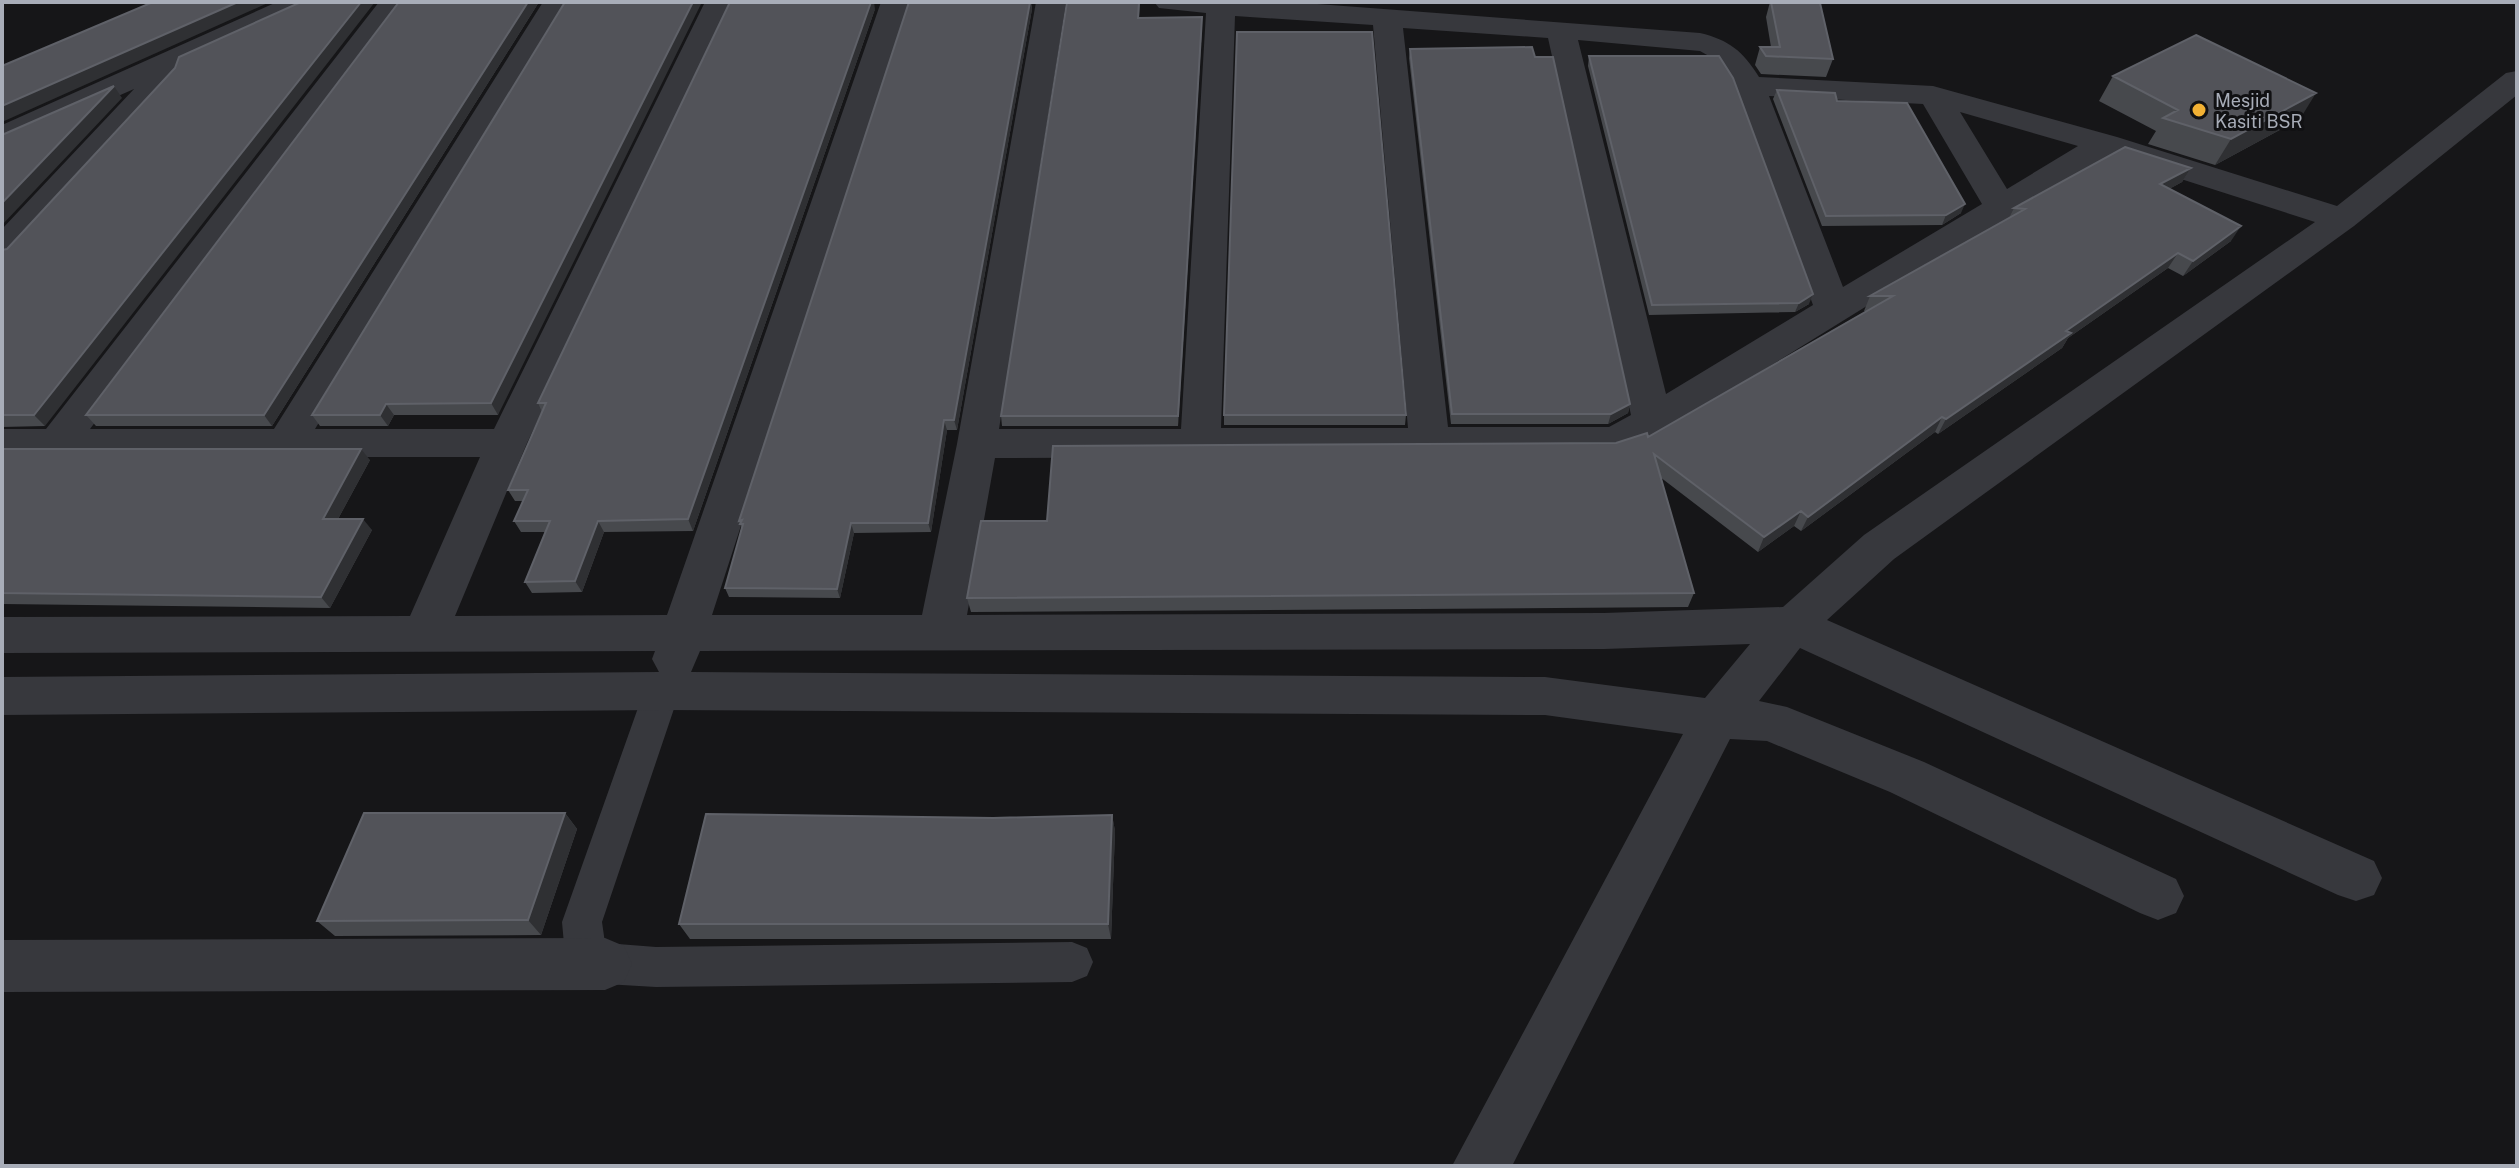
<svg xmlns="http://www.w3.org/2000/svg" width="2519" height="1168" viewBox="0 0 2519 1168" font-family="'Public Sans',sans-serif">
	<rect width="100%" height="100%" fill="#161618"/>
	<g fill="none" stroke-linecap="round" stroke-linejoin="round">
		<path fill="#37383d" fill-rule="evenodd" d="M 662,676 L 675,680 L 680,691 L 602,922 L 605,943 L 656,947 L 1072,942 L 1087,948 L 1093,962 L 1087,976 L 1072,982 L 656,987 L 605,984 L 571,969 L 565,955 L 562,922 L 644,691 L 649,680 Z"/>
		<path fill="#37383d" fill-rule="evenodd" d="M 277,2 L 316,2 L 311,8 L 182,67 L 184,70 L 180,77 L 15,258 L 2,261 L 2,229 L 134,89 L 2,147 L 2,125 Z
			M 379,2 L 409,2 L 90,429 L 274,429 L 543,2 L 573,2 L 315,429 L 494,429 L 705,2 L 735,2 L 527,443 L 455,616 L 667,615 L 881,2 L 911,2 L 712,615 L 922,615 L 957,444 L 1036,2 L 1066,2 L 999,429 L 1181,429 L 1206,13 L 1159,8 L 1154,2 L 1291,2 L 1700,33 C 1729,40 1743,51 1759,77 L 1933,86 L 2117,137 L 2337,206 L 2506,73 L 2517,71 L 2517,95 L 2354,226 L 1894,559 L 1827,620 L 2374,861 L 2382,878 L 2374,895 L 2356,901 L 2338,895 L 1800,648 L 1759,701 L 1787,707 L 1924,762 L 2176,879 L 2184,896 L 2176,913 L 2158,920 L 2140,913 L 1890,792 L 1767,741 L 1730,739 L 1512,1166 L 1452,1166 L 1683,734 L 1545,715 L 662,710 L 2,715 L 2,677 L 659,672 L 652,659 L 655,651 L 2,653 L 2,617 L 410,616 L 480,457 L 2,457 L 2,429 L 46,429 ZM 1235,16 L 1373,25 L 1408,428 L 1221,428 ZM 1403,28 L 1548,38 L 1631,415 L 1609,427 L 1448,427 ZM 1578,40 L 1700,51 L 1716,60 L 1733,86 L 1813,305 L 1666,394 ZM 1769,96 L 1923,104 L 1982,204 L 1843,287 ZM 1960,112 L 2078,146 L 2007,189 ZM 2109,156 L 2315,222 L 1864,535 L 1783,607 L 1604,613 L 967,615 L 995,458 L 1612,455 L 1644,444 ZM 1750,644 L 1705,698 L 1545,677 L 691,672 L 700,651 L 1604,649 Z
			M 605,938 L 624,946 L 632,964 L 624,982 L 605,990 L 2,992 L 2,940 Z"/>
	</g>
	<path fill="#47494d" d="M 399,2 L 539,2 L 272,426 L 96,426 L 86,415 Z
		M 565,2 L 498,415 L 394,415 L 388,426 L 320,426 L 312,415 Z
		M 909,2 L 1031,2 L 1032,9 L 957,430 L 947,430 L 931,532 L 854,533 L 840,598 L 729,597 L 725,588 L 742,528 L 739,521 Z
		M 1067,2 L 1140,2 L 1139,18 L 1202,27 L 1178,426 L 1002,426 L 1001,416 Z
		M 1770,2 L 1812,2 L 1833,59 L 1826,77 L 1761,74 L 1755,65 L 1760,47 L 1771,47 L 1766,17 Z
		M 875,9 L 693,531 L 604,532 L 582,592 L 532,593 L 525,582 L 545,532 L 521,532 L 514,521 L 523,501 L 515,501 L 508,490 L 542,412 L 538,403 Z
		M 1410,49 L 1630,404 L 1628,413 L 1608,424 L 1451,424 L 1409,58 Z
		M 1589,56 L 1809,304 L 1795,312 L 1649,315 L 1588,66 Z
		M 2113,76 L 2300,119 L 2215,165 L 2148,144 L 2156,131 L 2099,101 Z
		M 1777,90 L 1837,101 L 1961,213 L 1942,225 L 1822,226 L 1773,99 Z
		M 2191,168 L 2182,182 L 2169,189 L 2231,241 L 2183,276 L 2168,268 L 2068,338 L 2062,348 L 1938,434 L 1935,432 L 1801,531 L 1794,526 L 1758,552 L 1660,477 L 1694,593 L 1688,607 L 971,612 L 967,598 L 1047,521 L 1616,443 L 1648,437 L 1866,311 L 1864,311 L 1870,296 L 2009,218 L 2014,208 Z
		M 2,250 L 45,426 L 2,427 Z
		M 1224,415 L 1406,415 L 1405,425 L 1224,425 Z
		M 2,449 L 370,460 L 338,519 L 372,530 L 330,608 L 2,604 Z
		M 565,813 L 577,829 L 541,935 L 335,936 L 317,921 Z
		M 1112,815 L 1115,831 L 1111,939 L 690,939 L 679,924 Z"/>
	<path fill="#2f3033" d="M 238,2 L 270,2 L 2,122 L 2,106 Z
		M 361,2 L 375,2 L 45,426 L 34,415 Z
		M 528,2 L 539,2 L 272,426 L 264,415 Z
		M 693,2 L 702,2 L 498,415 L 491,403 Z
		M 871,2 L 874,2 L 875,9 L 693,531 L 688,519 Z
		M 1030,2 L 1032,9 L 957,430 L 954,420 Z
		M 1202,17 L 1202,27 L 1178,426 L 1178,416 Z
		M 114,86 L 122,98 L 2,225 L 2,203 Z
		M 2316,93 L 2300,119 L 2215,165 L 2231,139 Z
		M 2191,168 L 2182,182 L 2151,199 L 2160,184 Z
		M 1965,204 L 1961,213 L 1942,225 L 1946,215 Z
		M 2241,226 L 2231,241 L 2183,276 L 2193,261 Z
		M 2178,253 L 2168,268 L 2068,338 L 2062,348 L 1938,434 L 1946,419 L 2066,331 Z
		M 1813,294 L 1809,304 L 1795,312 L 1799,303 Z
		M 386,404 L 394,415 L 388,426 L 380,415 Z
		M 1630,404 L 1628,413 L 1608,424 L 1611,414 Z
		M 1942,417 L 1935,432 L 1801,531 L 1808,517 Z
		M 944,420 L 947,430 L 931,532 L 928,523 Z
		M 361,449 L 370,460 L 332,530 L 323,519 Z
		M 1801,511 L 1794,526 L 1758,552 L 1764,537 Z
		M 363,519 L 372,530 L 330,608 L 321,597 Z
		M 598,521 L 604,532 L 582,592 L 575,581 Z
		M 851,523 L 854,533 L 840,598 L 837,589 Z
		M 565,813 L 577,829 L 541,935 L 528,920 Z
		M 1112,815 L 1115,831 L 1111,939 L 1108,924 Z"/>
	<path fill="#525359" stroke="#5f6168" stroke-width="2" d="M 153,2 L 238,2 L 2,106 L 2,66 Z
		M 301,2 L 361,2 L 34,415 L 2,415 L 2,250 L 7,249 L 175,68 L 179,57 Z
		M 399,2 L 528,2 L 264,415 L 86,415 Z
		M 565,2 L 693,2 L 491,403 L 386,404 L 380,415 L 312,415 Z
		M 730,2 L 871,2 L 688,519 L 598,521 L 575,581 L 525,582 L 550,521 L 514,521 L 528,490 L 508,490 L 546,403 L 538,403 Z
		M 909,2 L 1030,2 L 954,420 L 944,420 L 928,523 L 851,523 L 837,589 L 725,588 L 743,524 L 740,524 L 742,520 L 739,521 Z
		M 1067,2 L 1139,2 L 1138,18 L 1202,17 L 1178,416 L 1001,416 Z
		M 1771,2 L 1820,3 L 1833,59 L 1766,56 L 1760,47 L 1780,47 Z
		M 1237,32 L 1372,32 L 1406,415 L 1224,415 Z
		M 2196,35 L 2316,93 L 2231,139 L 2163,118 L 2178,110 L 2113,76 Z
		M 1532,47 L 1535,57 L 1553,57 L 1630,404 L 1611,414 L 1452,414 L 1410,49 Z
		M 1589,56 L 1719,56 L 1733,78 L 1813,294 L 1799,303 L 1652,305 Z
		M 114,86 L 2,203 L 2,135 Z
		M 1777,90 L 1835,93 L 1837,101 L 1907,103 L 1965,204 L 1946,215 L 1826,216 Z
		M 2125,147 L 2191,168 L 2160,184 L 2241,226 L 2193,261 L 2178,253 L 2066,331 L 2071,333 L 1946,419 L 1942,417 L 1808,517 L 1801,511 L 1764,537 L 1654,454 L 1694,593 L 967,598 L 981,521 L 1047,521 L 1053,446 L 1616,443 L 1647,433 L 1648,437 L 1893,296 L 1870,296 L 2025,209 L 2014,208 Z
		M 2,449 L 361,449 L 323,519 L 363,519 L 321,597 L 2,593 Z
		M 364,813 L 565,813 L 528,920 L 317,921 Z
		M 706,814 L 993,818 L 1112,815 L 1108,924 L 679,924 Z"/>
	<circle fill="#f2b134" stroke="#111113" stroke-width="3" cx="2199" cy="110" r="8"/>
	<g text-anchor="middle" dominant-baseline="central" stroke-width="6" stroke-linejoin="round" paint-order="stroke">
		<g font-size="18" fill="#a8adb8" stroke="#111113" text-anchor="start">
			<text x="2215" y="100">Mesjid<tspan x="2215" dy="21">Kasiti BSR</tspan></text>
		</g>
	</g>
	<rect width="2519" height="1168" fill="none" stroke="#a8adb8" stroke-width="8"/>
</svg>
